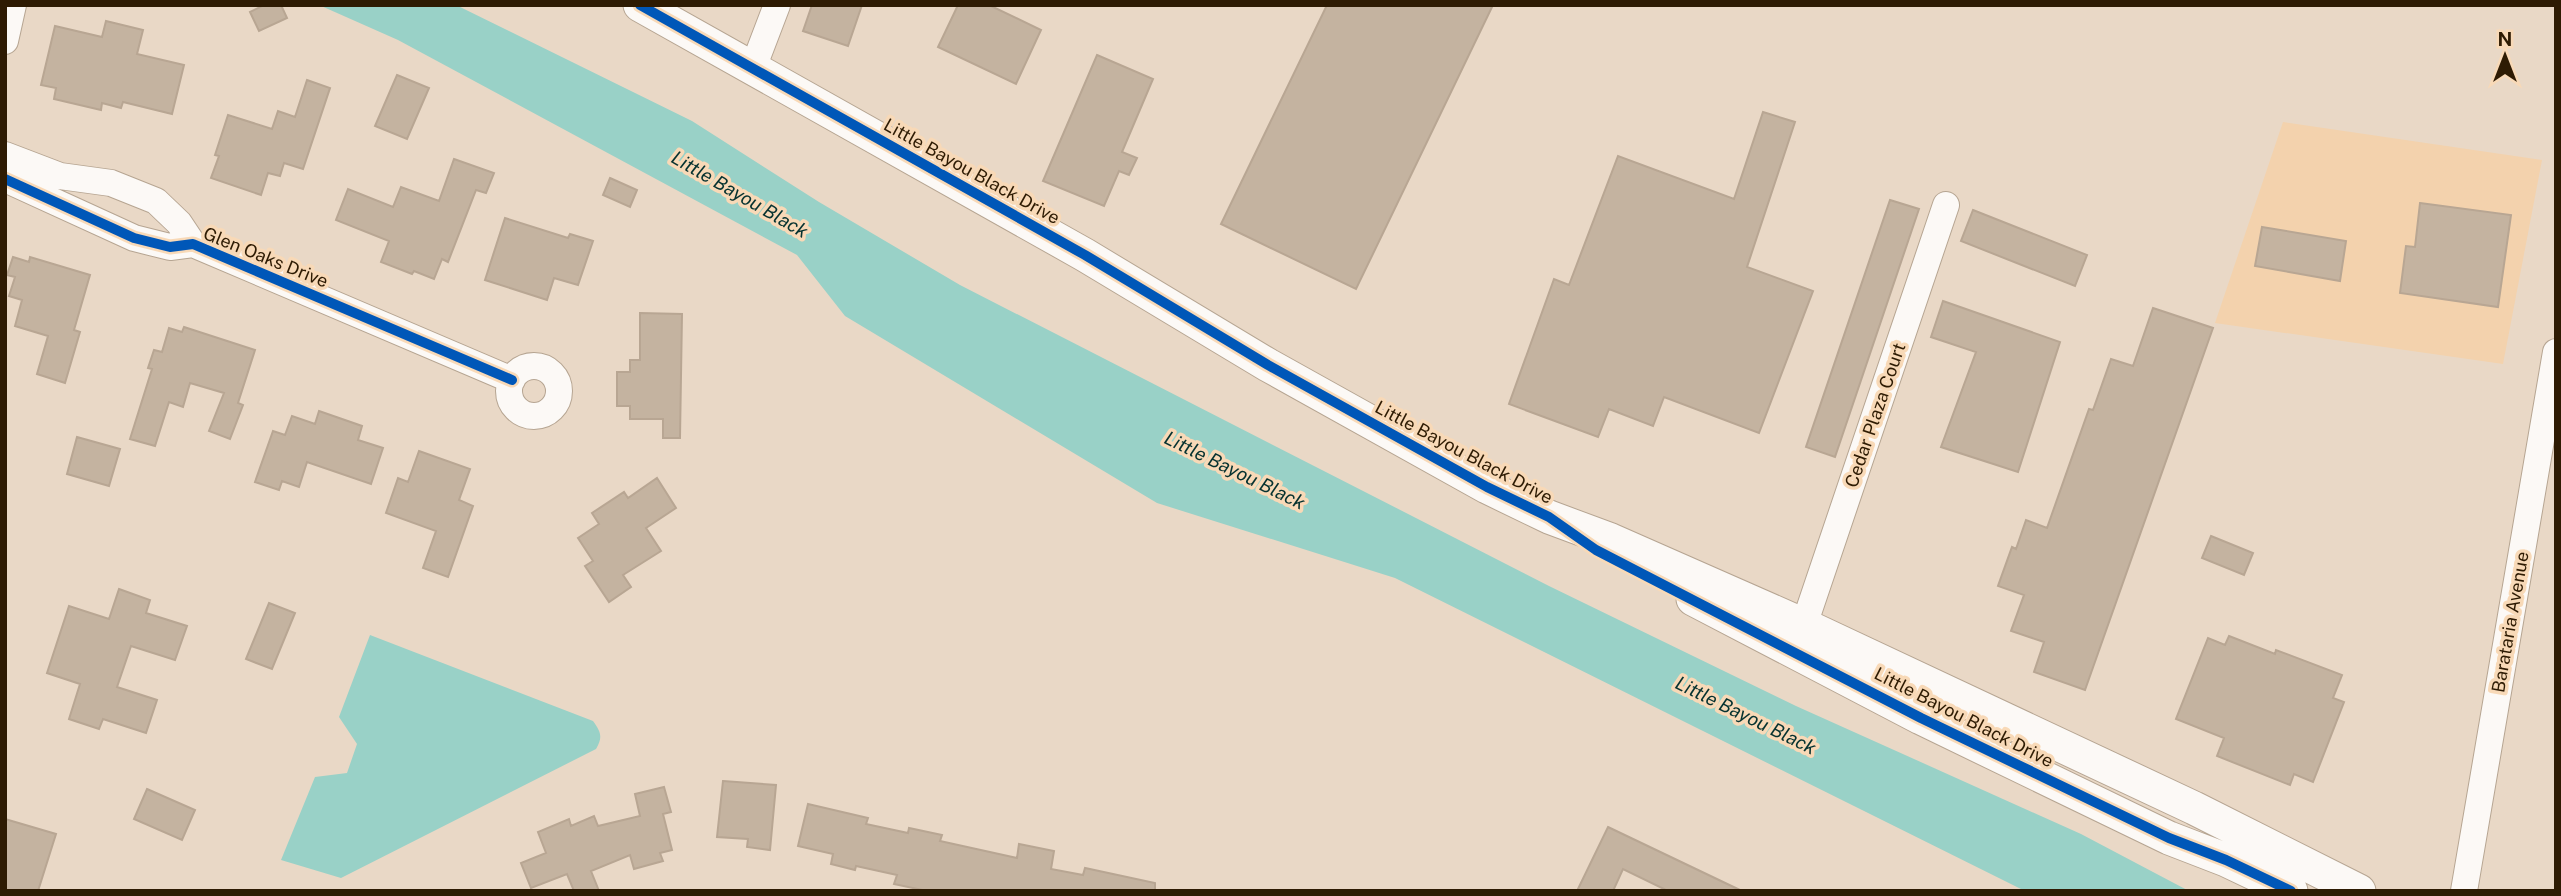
<svg xmlns="http://www.w3.org/2000/svg" width="2561" height="896" viewBox="0 0 2561 896" font-family="'Public Sans',sans-serif">
	<rect width="100%" height="100%" fill="#e9d8c6"/>
	<path fill="#f3d2ad" d="M 2283,122 L 2542,160 L 2503,364 L 2215,323 Z"/>
	<path fill="#99d1c7" d="M 319,5 L 456,5 L 692,121 L 819,202 L 960,285 L 1549,586 L 1796,706 L 2081,834 L 2189,891 L 2025,891 L 1395,578 L 1157,503 L 845,316 L 797,255 L 398,40 Z
		M 370,635 L 593,721 C 601,732 603,737 596,749 L 341,878 L 281,860 L 315,777 L 347,773 L 357,744 L 339,717 Z"/>
	<path fill="#c4b3a0" stroke="#b8a693" stroke-width="2" d="M 264,5 L 281,5 L 287,18 L 259,31 L 250,12 Z
		M 812,5 L 862,5 L 848,46 L 803,31 Z
		M 958,5 L 989,5 L 1041,30 L 1016,84 L 938,47 Z
		M 1327,5 L 1493,5 L 1356,289 L 1221,224 Z
		M 106,21 L 143,30 L 137,54 L 184,65 L 172,114 L 123,102 L 121,108 L 102,103 L 101,110 L 54,99 L 56,88 L 41,85 L 55,26 L 102,37 Z
		M 1097,55 L 1153,79 L 1122,152 L 1137,158 L 1129,175 L 1119,171 L 1104,206 L 1043,181 Z
		M 397,75 L 429,88 L 407,139 L 375,126 Z
		M 307,80 L 330,88 L 303,169 L 284,163 L 280,176 L 268,173 L 261,195 L 211,178 L 219,156 L 215,155 L 228,115 L 272,129 L 278,111 L 295,117 Z
		M 1763,112 L 1795,122 L 1747,267 L 1813,291 L 1759,433 L 1664,397 L 1653,426 L 1609,409 L 1598,437 L 1509,404 L 1554,279 L 1569,285 L 1618,156 L 1734,199 Z
		M 454,159 L 494,173 L 486,193 L 476,190 L 448,262 L 442,259 L 434,279 L 414,271 L 412,274 L 381,262 L 389,241 L 336,220 L 348,189 L 393,207 L 401,187 L 439,201 Z
		M 610,178 L 637,190 L 630,207 L 603,195 Z
		M 1890,200 L 1919,209 L 1835,457 L 1806,447 Z
		M 2420,203 L 2511,215 L 2498,307 L 2400,293 L 2406,246 L 2415,247 Z
		M 1973,210 L 2087,255 L 2075,286 L 1961,241 Z
		M 505,218 L 568,238 L 570,234 L 593,241 L 578,285 L 554,278 L 547,300 L 485,280 Z
		M 2262,227 L 2346,241 L 2340,281 L 2255,266 Z
		M 13,257 L 29,262 L 30,257 L 90,275 L 74,330 L 80,332 L 65,383 L 37,374 L 48,336 L 15,326 L 22,300 L 9,296 L 15,277 L 7,275 Z
		M 1943,301 L 2060,342 L 2018,472 L 1941,447 L 1976,352 L 1931,337 Z
		M 2153,308 L 2213,328 L 2085,690 L 2034,672 L 2044,642 L 2011,631 L 2024,595 L 1998,586 L 2012,547 L 2016,549 L 2026,520 L 2047,528 L 2089,409 L 2093,410 L 2111,359 L 2133,366 Z
		M 640,313 L 682,314 L 680,438 L 663,438 L 663,419 L 630,419 L 630,406 L 617,406 L 617,372 L 630,372 L 630,360 L 640,360 Z
		M 184,327 L 255,350 L 238,403 L 243,405 L 230,439 L 209,431 L 224,393 L 190,383 L 183,407 L 169,402 L 155,446 L 130,439 L 152,369 L 148,368 L 154,350 L 162,352 L 169,328 L 182,332 Z
		M 319,411 L 362,426 L 358,440 L 383,448 L 371,484 L 307,462 L 299,487 L 282,481 L 279,490 L 255,482 L 273,431 L 285,435 L 292,416 L 315,424 Z
		M 77,437 L 120,449 L 109,486 L 67,474 Z
		M 419,451 L 470,469 L 459,500 L 473,506 L 448,577 L 423,568 L 436,531 L 386,513 L 398,478 L 408,482 Z
		M 657,478 L 676,508 L 646,528 L 661,551 L 623,575 L 631,587 L 609,602 L 585,566 L 593,561 L 578,538 L 599,524 L 592,513 L 624,492 L 628,498 Z
		M 2211,536 L 2253,553 L 2244,575 L 2202,558 Z
		M 119,589 L 150,600 L 146,613 L 187,626 L 175,660 L 131,646 L 117,687 L 157,700 L 146,733 L 103,719 L 99,729 L 69,719 L 80,684 L 47,673 L 69,606 L 109,619 Z
		M 269,603 L 295,613 L 272,669 L 246,659 Z
		M 2229,636 L 2275,654 L 2276,650 L 2342,675 L 2333,698 L 2344,702 L 2313,782 L 2294,774 L 2290,785 L 2217,756 L 2224,738 L 2176,719 L 2208,638 L 2225,645 Z
		M 723,781 L 776,785 L 770,850 L 747,847 L 748,839 L 717,837 Z
		M 664,787 L 671,812 L 663,814 L 672,850 L 660,853 L 663,861 L 634,869 L 630,855 L 591,871 L 599,891 L 574,891 L 567,874 L 531,888 L 521,863 L 546,853 L 538,832 L 569,819 L 571,826 L 594,816 L 598,826 L 640,816 L 635,794 Z
		M 147,789 L 195,810 L 182,840 L 134,819 Z
		M 808,804 L 868,818 L 866,824 L 908,833 L 909,828 L 942,835 L 940,841 L 1017,858 L 1019,844 L 1054,851 L 1051,869 L 1083,875 L 1085,868 L 1155,883 L 1155,891 L 927,891 L 894,884 L 897,875 L 856,866 L 855,870 L 831,864 L 833,854 L 798,846 Z
		M 5,819 L 56,834 L 38,891 L 5,891 Z
		M 1608,827 L 1742,891 L 1668,891 L 1623,869 L 1613,891 L 1577,891 Z"/>
	<g fill="none" stroke-linecap="round" stroke-linejoin="round">
		<g stroke="#b6a592" stroke-width="28">
			<path id="minor" d="M 5,41 L 13,5
				M 753,68 L 777,5
				M 5,155 L 60,176 L 111,183 L 156,201 L 179,223 L 193,244
				M 5,179 L 134,238 L 170,247 L 193,244 L 512,380
				M509 391a25 25 0 1 1 50 0a25 25 0 1 1-50 0Z
				M 1804,625 L 1946,205
				M 2464,891 L 2556,352"/>
		</g>
		<g stroke="#b6a592" stroke-width="35">
			<path id="major" d="M 640,5 L 1085,255 L 1268,365 L 1487,487 L 1549,517 L 1611,540 L 1804,625 L 2194,808 L 2359,891
				M 1693,599 L 1921,718 L 2169,838 L 2226,860 L 2291,891"/>
		</g>
		<use href="#minor" stroke="#fcf9f6" stroke-width="26"/>
		<use href="#major" stroke="#fcf9f6" stroke-width="33"/>
		<g stroke="#f8d9b7" stroke-width="15">
			<path id="cycleway" d="M 640,5 L 1085,255 L 1268,365 L 1487,487 L 1549,517 L 1596,550 L 1921,718 L 2169,838 L 2226,860 L 2291,891
				M 5,179 L 134,238 L 170,247 L 193,244 L 512,380"/>
		</g>
		<use href="#cycleway" stroke="#0057b8" stroke-width="10"/>
	</g>
	<g text-anchor="middle" dominant-baseline="central" stroke-width="7" stroke-linejoin="round" paint-order="stroke">
		<g font-size="18" fill="#2e1b03" stroke="#f8d9b7">
			<text transform="translate(972 171) rotate(29)">Little Bayou Black Drive</text>
			<text transform="translate(266 257) rotate(22)">Glen Oaks Drive</text>
			<text transform="translate(1875 415) rotate(-71)">Cedar Plaza Court</text>
			<text transform="translate(1464 452) rotate(28)">Little Bayou Black Drive</text>
			<text transform="translate(2510 622) rotate(-80)">Barataria Avenue</text>
			<text transform="translate(1964 717) rotate(27)">Little Bayou Black Drive</text>
		</g>
		<g font-size="19" font-style="italic" fill="#063230" stroke="#f8d9b7">
			<text transform="translate(740 194) rotate(30)">Little Bayou Black</text>
			<text transform="translate(1235 470) rotate(26)">Little Bayou Black</text>
			<text transform="translate(1746 715) rotate(26)">Little Bayou Black</text>
		</g>
	</g>
	<rect width="2561" height="896" fill="none" stroke="#2e1b03" stroke-width="14"/>
	<g transform="translate(2505 56)" stroke="#f8d9b7" stroke-width="5" paint-order="stroke">
	<path d="M0-5L12 26L0 18L-12 26Z" fill="#2e1b03"/>
	<text y="-10" font-size="19" font-weight="bold" text-anchor="middle" fill="#2e1b03">N</text>
	</g>
</svg>
